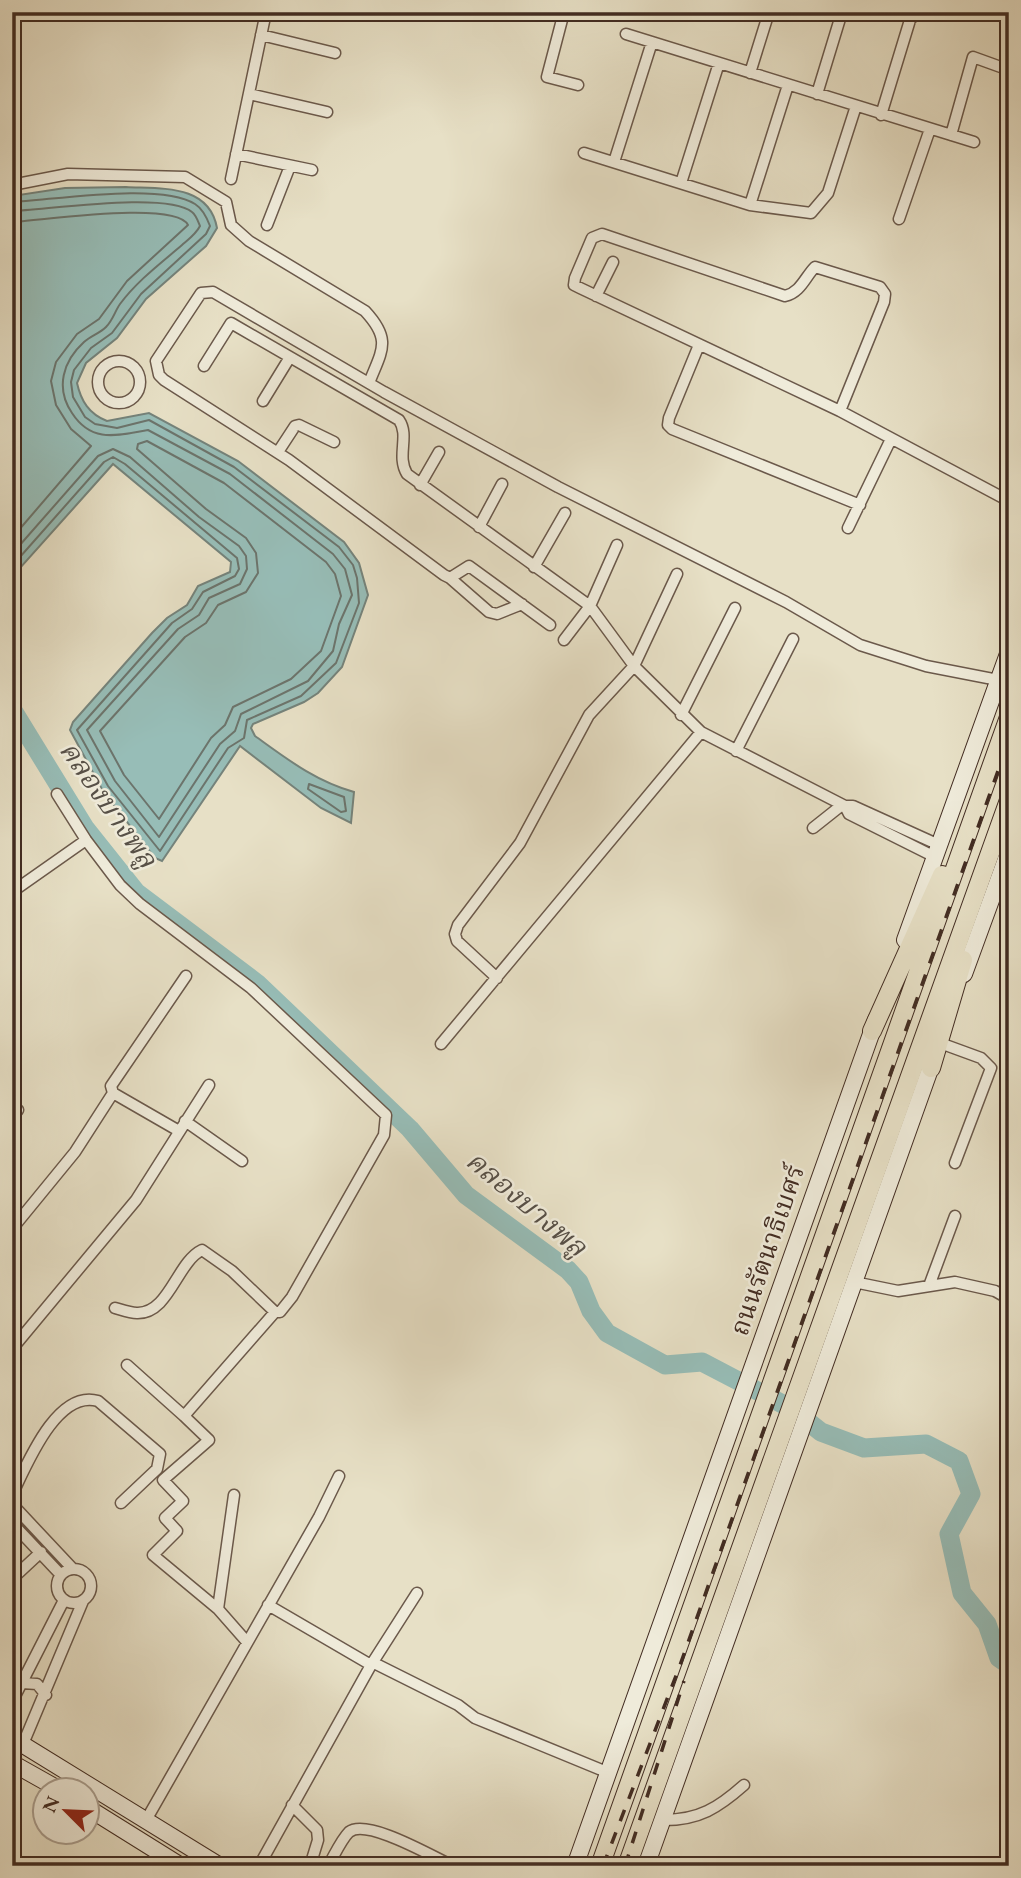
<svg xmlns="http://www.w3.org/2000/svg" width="1021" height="1878" viewBox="0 0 1021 1878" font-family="'EB Garamond','Noto Serif Thai',serif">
	<rect width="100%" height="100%" fill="#e7e0c6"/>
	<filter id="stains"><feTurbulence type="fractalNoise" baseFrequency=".00286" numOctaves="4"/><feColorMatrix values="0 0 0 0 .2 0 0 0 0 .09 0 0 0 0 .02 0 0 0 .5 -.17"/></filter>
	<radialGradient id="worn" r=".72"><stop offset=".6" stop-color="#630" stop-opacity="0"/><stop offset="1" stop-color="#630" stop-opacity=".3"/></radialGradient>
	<path fill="#97bdb7" stroke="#75837b" stroke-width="2" d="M 126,187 C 162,189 209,184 217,228 L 206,246 L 146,299 L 117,338 L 86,363 L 77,383 C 81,401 89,414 107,421 L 149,413 L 238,461 L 344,542 L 359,563 L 368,595 L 342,667 L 318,693 L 304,702 L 253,724 L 251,728 L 255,736 C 287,759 315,781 354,792 L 351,823 L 321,808 L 240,746 L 162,861 L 155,858 L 103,791 L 70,730 L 73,722 L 152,633 L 167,618 L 187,605 L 198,586 L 230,572 L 231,562 L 113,464 L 12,577 L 12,196 L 65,188 Z"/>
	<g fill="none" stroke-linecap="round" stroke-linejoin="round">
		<path stroke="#6c746c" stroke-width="2" d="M 12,202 C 54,200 161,182 195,204 C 203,209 207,218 210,226 L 206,234 L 141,294 L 112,333 L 91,348 L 74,370 L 71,382 L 73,397 L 85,417 L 95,424 L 117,428 L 149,420 L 234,467 L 339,547 L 353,565 L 357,578 L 359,603 L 336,663 L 301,696 L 247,720 L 244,738 L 228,748 L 160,851 L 108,786 L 77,730 L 172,623 L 192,609 L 203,592 L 235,576 L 239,569 L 237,558 L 125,464 L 113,457 L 104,462 L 12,566
			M 12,211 C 46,210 167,191 192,212 C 196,215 198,221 200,226 C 196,234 189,239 182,245 C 161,263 137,281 120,304 C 115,311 113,320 106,327 C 100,333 91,336 84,342 C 63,361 55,388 72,413 C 92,444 118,435 148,430 L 230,474 L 333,554 L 345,569 L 352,595 L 339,624 L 333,651 L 308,681 L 241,714 L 235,731 L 220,744 L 159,837 L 115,781 L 87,730 L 178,629 L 199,615 L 209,598 L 240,584 L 247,569 L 246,556 L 239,546 L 199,517 L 130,457 L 113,449 L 98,456 L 12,554
			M 12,222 C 40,221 175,200 188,225 L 127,281 L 99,319 L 77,334 L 56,362 L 51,381 L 56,405 L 71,429 L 91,446 L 12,538
			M 147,441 L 224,483 L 326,562 L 335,574 L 341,596 L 321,651 L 291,679 L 233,707 L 225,725 L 211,738 L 159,819 L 124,775 L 100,731 L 185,637 L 206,623 L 218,605 L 246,592 L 258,573 L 256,553 L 246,538 L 206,509 L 137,449 L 138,444 Z
			M 309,784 L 344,797 L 346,811 L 341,812 L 308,789 Z"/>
		<path stroke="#97bdb7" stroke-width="19" d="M 12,709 L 85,828 L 136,892 L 258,984 L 410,1129 L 466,1195 L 568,1270 L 579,1282 L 591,1311 L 607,1333 L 665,1365 L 702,1362 L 792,1409 L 821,1432 L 864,1448 L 926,1444 L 959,1461 L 971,1494 L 949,1534 L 962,1593 L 987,1624 L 999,1658 L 1009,1665"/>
		<g stroke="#6b594b" stroke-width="13">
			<path id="street" d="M 564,12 L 547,77 L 578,85
				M 665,12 L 677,12
				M 937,12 L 958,15
				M 626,34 L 974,142
				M 261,35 L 335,53
				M 750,73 L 769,12
				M 249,94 L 327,112
				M 817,94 L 842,12
				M 881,115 L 910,20 L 917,12
				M 951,135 L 973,57 L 1009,70
				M 584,153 L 750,205 L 811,213 L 828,193 L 856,106
				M 236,154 L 312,170
				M 614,162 L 652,42
				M 231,179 L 266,12
				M 681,183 L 719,63
				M 12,185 L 68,174 L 185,177 L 226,202 L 231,225 L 249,241 L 365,311 C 392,340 382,350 369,383
				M 750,205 L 788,85
				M 899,219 L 930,129
				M 267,225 L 290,166
				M 596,296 L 613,262
				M 699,345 L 669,418 L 668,425 L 672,429 L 860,505
				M98 382a21 21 0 1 1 42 0a21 21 0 1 1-42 0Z
				M 204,366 L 231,323 L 399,420 C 410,436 396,456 407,474 L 590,606 L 634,666 L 701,732 L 845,806
				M 263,401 L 290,357
				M 840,411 L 884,302 L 885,294 L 880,287 L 815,267 C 805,277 801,292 785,296 L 602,234 L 592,238 L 575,278 L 574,285 L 580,288 L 840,411 L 1009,501
				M 278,452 L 295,426 L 299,425 L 334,442
				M 420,485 L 439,452
				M 479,527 L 502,484
				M 848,528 L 891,439
				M 534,567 L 565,513
				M 450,578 L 489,612 L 497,614 L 522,604
				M 550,625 L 469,566 L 450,578 L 444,575 L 289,460 L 164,380 L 159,375 L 156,361 L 201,293 L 213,292 L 384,392 L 558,487 L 786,602 L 860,645 L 926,666 L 998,680
				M 564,640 L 590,606 L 617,545
				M 681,715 L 735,608
				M 736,751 L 793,639
				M 57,794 L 86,840 L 120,885 L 140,904 L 251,988 L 386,1115 L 384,1135 L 292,1297 L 280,1312 L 275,1312 L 232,1271 L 202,1250 C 177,1262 169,1314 137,1313 C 130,1313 122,1310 115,1308
				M 813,828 L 842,805
				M 935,857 L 849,814 L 845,806 L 853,806 L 939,845
				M 12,892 L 86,840
				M 497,978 L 457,941 L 455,934 L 458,925 L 520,843 L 589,715 L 634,666 L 677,574
				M 940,1043 L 981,1058 L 991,1068 L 955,1163
				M 441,1044 L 701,732
				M 12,1117 L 18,1110
				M 185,1121 L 242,1161
				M 179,1131 L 113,1093 L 111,1086 L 186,976
				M 12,1229 L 75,1152 L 113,1093
				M 854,1282 L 898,1291 L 955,1282 L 995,1291 L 1009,1299
				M 929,1286 L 955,1216
				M 12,1349 L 136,1200 L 209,1085
				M 127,1365 L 184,1416
				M 12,1495 C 27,1464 57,1389 98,1401 L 160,1454 L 157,1469 L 121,1503
				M 234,1495 L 218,1609 L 247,1642
				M 12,1504 L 72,1568
				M 12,1523 L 61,1575
				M57 1586a17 17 0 1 1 34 0a17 17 0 1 1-34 0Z
				M 12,1579 L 41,1552
				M 268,1605 L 371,1665
				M 218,1609 L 153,1555 L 177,1531 L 165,1518 L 183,1501 L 163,1480 L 209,1440 L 184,1416 L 275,1312
				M 372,1662 L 458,1705 L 475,1718 L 609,1773
				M 22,1683 L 37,1684 L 46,1695
				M 12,1702 L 64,1600
				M 23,1744 L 83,1601
				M 292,1805 L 317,1830 L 318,1840 L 310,1866
				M 664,1820 C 699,1820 718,1808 744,1785
				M 145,1822 L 319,1517 L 339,1476
				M 259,1866 L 371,1665 L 417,1593
				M 328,1866 C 334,1856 341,1840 349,1832 C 367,1818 433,1857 453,1866"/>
		</g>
		<g stroke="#422c22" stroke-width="18">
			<path id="secondary" d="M 905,940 L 1009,651
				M 964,974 L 1009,851
				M 12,1738 L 220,1866
				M 12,1763 L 60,1790
				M 88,1808 L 181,1866
				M 575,1866 L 876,1020
				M 646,1866 L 934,1058"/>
		</g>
		<g stroke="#422c22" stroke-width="20">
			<path id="primary" d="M 872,1031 L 942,875
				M 931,1068 L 963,960
				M 600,1866 L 1009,717
				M 627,1866 L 1009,800"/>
		</g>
		<use href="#street" stroke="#efebda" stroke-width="10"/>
		<use href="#secondary" stroke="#efebda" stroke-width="16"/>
		<use href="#primary" stroke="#e7e0c6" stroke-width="18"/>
		<path stroke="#422c22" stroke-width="3.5" stroke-dasharray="12 12" stroke-linecap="butt" d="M 603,1866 L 679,1668 L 1009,740
			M 625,1866 L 684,1681"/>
	</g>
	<g text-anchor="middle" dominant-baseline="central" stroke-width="5" stroke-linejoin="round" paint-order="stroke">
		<g font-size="26" fill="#422c22" stroke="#efebda">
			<text transform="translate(767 1250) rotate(-71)">ถนนรัตนาธิเบศร์</text>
		</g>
		<g font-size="28" font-style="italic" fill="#575047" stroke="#efebda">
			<text transform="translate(109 804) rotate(55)">คลองบางพลู</text>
			<text transform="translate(527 1203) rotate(40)">คลองบางพลู</text>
		</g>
	</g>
	<rect width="1021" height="1878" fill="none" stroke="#e7e0c6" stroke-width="42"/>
	<rect x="14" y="14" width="993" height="1850" fill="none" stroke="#422c22" stroke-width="3.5"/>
	<rect x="21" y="21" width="979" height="1836" fill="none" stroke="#422c22" stroke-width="2"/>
	<g transform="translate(66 1811) rotate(294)"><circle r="33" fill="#efebda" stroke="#aa9f90" stroke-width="2"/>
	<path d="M0-5L12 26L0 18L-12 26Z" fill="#8f2418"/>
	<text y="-10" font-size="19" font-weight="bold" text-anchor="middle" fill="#422c22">N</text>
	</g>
	<rect width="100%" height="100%" filter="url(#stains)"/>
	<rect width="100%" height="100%" fill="url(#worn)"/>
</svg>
